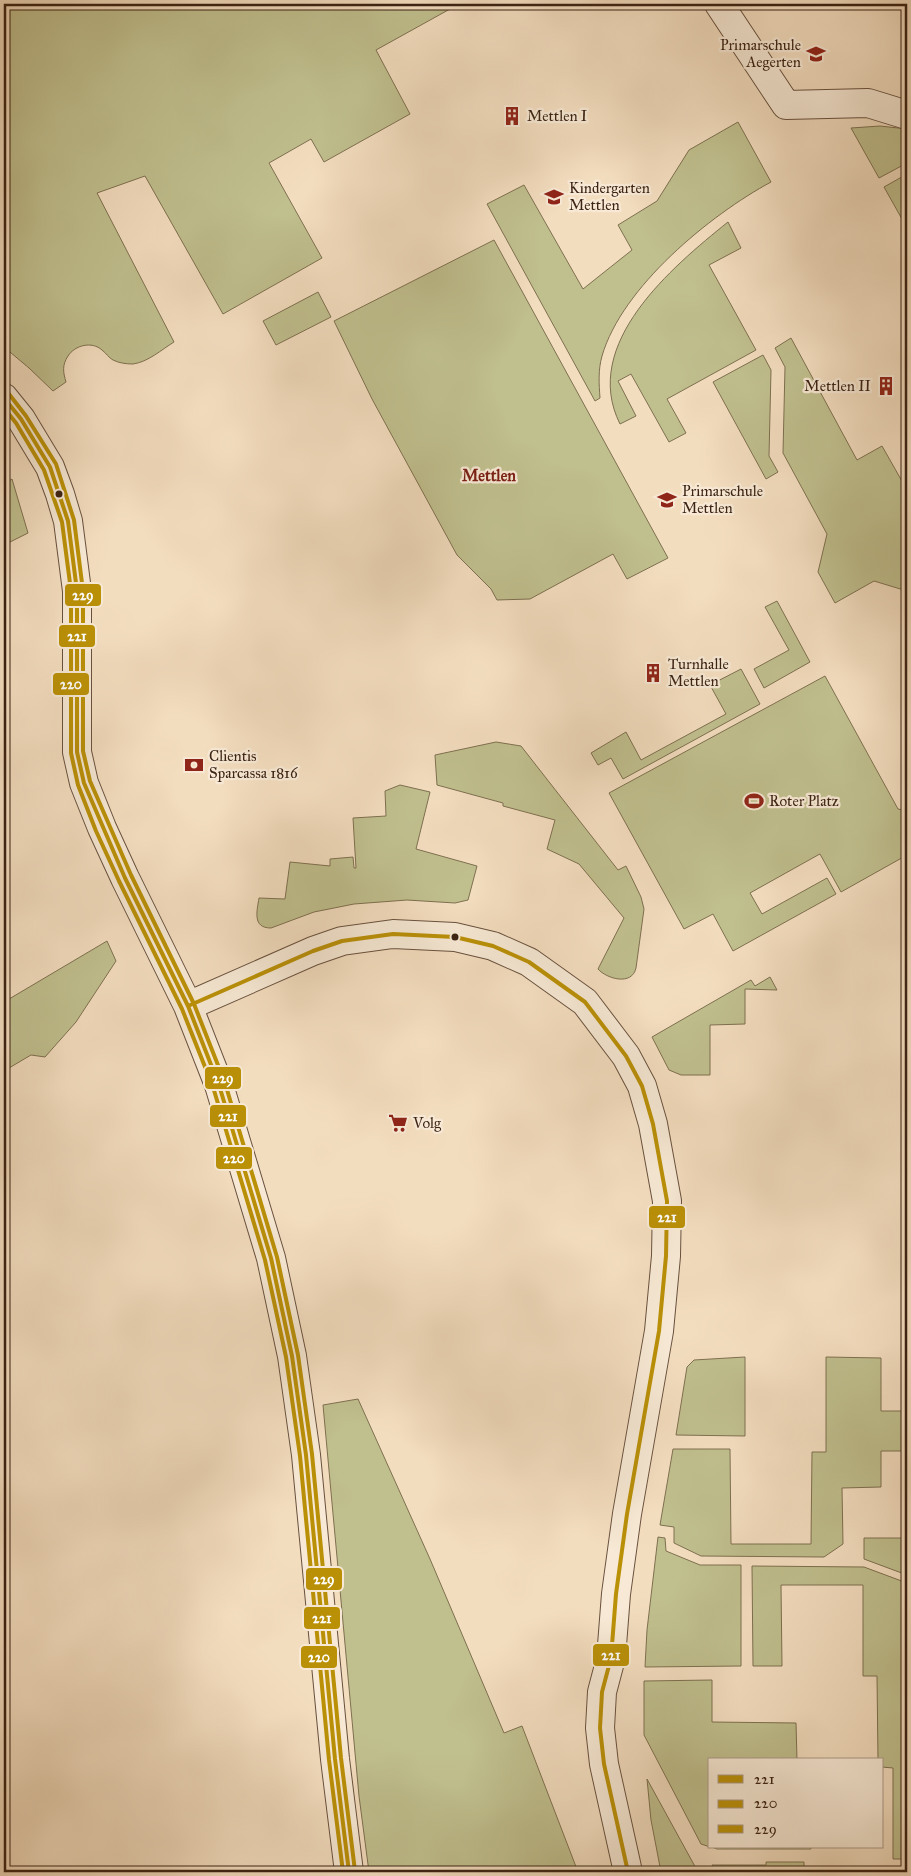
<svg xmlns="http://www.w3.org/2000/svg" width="911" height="1876" viewBox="0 0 911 1876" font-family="'IM FELL Great Primer',serif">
	<rect width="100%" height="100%" fill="#f3ddbf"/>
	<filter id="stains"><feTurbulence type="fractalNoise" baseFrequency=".004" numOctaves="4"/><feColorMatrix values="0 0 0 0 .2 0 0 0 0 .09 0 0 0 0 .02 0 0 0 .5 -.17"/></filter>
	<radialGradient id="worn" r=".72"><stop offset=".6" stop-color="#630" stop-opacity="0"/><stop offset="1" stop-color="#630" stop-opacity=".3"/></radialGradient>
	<path fill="#c0bf8e" stroke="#7e7050" d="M 4,4 L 459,4 L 376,50 L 410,114 L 324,162 L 311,139 L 269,163 L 322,258 L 223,314 L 145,176 L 97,193 L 174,342 C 161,350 148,362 133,364 C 126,364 119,363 113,360 C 109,358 106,353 102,350 C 92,341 75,345 68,356 C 62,365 63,372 66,382 L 53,391 L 29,368 L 4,347 Z
		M 738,122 L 771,182 C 710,215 622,287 602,356 C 598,370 599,384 600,398 L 595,401 L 487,204 L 524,185 L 583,289 L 632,250 L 618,225 L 657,201 L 689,150 Z
		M 880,126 L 907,129 L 907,163 L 879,178 L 851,128 Z
		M 907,174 L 907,228 L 884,187 Z
		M 728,222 L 741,248 L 709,265 L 756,350 L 667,399 L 686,433 L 669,442 L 631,374 L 618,381 L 636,416 L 620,424 C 580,344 672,267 728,222 Z
		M 494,240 L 668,558 L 627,579 L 613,554 L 530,599 L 497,600 L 491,589 L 457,555 L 372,399 L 334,321 Z
		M 318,292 L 331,317 L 276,345 L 263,321 Z
		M 791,338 L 857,460 L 882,446 L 907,490 L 907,591 L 874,581 L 835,603 L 818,572 L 827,534 L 783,453 L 785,367 L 775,348 Z
		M 763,355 L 771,370 L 769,456 L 778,472 L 766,479 L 713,382 Z
		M 12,479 L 28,533 L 4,545 L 4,484 Z
		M 777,601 L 810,662 L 764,688 L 754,669 L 789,650 L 765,607 Z
		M 741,669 L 760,704 L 623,779 L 611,758 L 598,765 L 591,753 L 626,732 L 641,760 L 726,714 L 710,685 Z
		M 825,676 L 898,809 L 907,811 L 907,855 L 841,892 L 820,854 L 818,855 L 750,893 L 762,914 L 827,878 L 836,894 L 733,951 L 713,914 L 684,929 L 609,793 Z
		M 907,683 L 907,740 L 903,686 Z
		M 496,742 L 521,746 L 618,870 L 626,866 L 641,897 L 644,909 L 636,968 C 632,986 607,979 598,969 L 624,918 L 579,864 L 547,849 L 555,820 L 503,806 L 503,803 L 437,785 L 435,755 Z
		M 400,785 L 430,792 L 416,849 L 477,866 L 468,900 L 455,903 L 407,900 L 354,904 L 314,912 L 271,928 C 252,928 257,911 259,898 L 285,899 L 290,862 L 330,866 L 330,859 L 353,857 L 354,868 L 356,868 L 353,818 L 386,816 L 385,791 Z
		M 107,941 L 116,961 L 76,1022 L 45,1057 L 31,1055 L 4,1071 L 4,1002 Z
		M 770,977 L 777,990 L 745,989 L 745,1024 L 710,1025 L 710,1075 L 681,1075 L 669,1070 L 652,1037 L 751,980 L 755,986 Z
		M 745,1357 L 745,1436 L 676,1435 L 687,1367 L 694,1360 Z
		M 826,1357 L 881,1358 L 881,1411 L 907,1411 L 907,1451 L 881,1451 L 881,1487 L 842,1488 L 843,1544 L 824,1557 L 701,1556 L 674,1543 L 674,1527 L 660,1525 L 673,1449 L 730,1449 L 731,1544 L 811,1544 L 812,1452 L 826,1452 Z
		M 358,1399 L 430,1559 L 504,1733 L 522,1726 L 578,1872 L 369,1872 L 359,1796 L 323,1405 Z
		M 658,1537 L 665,1538 L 666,1551 L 700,1565 L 741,1565 L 741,1666 L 645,1667 L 647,1630 Z
		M 864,1538 L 907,1538 L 907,1575 L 864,1559 Z
		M 752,1566 L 864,1567 L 907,1583 L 907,1872 L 907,1859 L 893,1859 L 893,1768 L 882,1767 L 882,1760 L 878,1760 L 877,1676 L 863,1676 L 863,1585 L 781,1585 L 782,1666 L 753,1666 Z
		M 712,1680 L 712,1722 L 796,1723 L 797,1760 L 710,1760 L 710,1847 L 701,1844 L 644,1735 L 644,1681 Z
		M 647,1779 L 698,1872 L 661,1872 L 651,1820 Z
		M 712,1847 L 811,1847 L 811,1849 L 717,1849 Z
		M 766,1862 L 804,1862 L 804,1872 L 716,1872 L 712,1865 L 766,1865 Z"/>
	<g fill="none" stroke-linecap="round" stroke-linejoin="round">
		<g stroke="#69513e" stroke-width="30">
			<path id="minor" d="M 719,4 L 786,105 L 868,103 L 907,115
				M 4,398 L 21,419 L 50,467 L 60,494 L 68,521 L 77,591 L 77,752 L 84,783 L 102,828 L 125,878 L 188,1006 L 219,1085 L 271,1258 L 292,1356 L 306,1455 L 335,1759 L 349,1872
				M 188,1006 L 313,951 L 342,941 L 393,934 L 455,937 L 493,946 L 529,962 L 585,1002 L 626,1056 L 642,1086 L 653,1124 L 667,1201 L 666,1256 L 659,1331 L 627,1514 L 616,1594 L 611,1658 L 602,1692 L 600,1728 L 604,1764 L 628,1872"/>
		</g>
		<use href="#minor" stroke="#f7e9d5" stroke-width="28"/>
		<g stroke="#f7e9d5" stroke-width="8">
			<path id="bus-1" d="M 4,398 L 21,419 L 50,467 L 68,521 L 77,591 L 77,752 L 84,783 L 125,878 L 188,1006 L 219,1085 L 271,1258 L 292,1356 L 306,1455 L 335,1759 L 349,1872
				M 188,1006 L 313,951 L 342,941 L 393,934 L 455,937 L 493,946 L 529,962 L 585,1002 L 626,1056 L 642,1086 L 653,1124 L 667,1201 L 666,1256 L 659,1331 L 627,1514 L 616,1594 L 611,1658 L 602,1692 L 600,1728 L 604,1764 L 628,1872"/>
		</g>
		<g stroke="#f7e9d5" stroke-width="8">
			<path id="bus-2" d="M 4,408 L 16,423 L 44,470 L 62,522 L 71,591 L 71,753 L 78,785 L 96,831 L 119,881 L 182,1009 L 213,1087 L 265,1260 L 286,1357 L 300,1456 L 329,1760 L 343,1872"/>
		</g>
		<g stroke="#f7e9d5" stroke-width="8">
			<path id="bus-3" d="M 9,394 L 26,416 L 56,464 L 74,520 L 83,591 L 83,751 L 90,781 L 131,875 L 194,1004 L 225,1083 L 277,1257 L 298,1355 L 312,1454 L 341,1758 L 355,1871"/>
		</g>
		<use href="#bus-1" stroke="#ba9007" stroke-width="4"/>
		<use href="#bus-2" stroke="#ba9007" stroke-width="4"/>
		<use href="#bus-3" stroke="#ba9007" stroke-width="4"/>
	</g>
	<defs>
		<g id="school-bare" transform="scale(1.5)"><path d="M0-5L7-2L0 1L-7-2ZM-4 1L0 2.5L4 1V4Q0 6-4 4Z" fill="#8f2418" stroke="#f7e9d5" stroke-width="2.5" paint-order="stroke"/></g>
		<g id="building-bare" transform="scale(1.5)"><path d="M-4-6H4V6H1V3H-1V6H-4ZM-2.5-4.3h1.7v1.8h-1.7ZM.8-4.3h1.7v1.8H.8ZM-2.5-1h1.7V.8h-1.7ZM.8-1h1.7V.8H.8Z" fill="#8f2418" stroke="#f7e9d5" stroke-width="2.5" paint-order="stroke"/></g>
		<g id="bank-bare" transform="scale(1.5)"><path d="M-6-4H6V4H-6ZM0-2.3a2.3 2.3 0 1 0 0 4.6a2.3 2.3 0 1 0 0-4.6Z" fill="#8f2418" stroke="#f7e9d5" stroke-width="2.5" paint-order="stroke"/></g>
		<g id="stadium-bare" transform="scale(1.5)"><path d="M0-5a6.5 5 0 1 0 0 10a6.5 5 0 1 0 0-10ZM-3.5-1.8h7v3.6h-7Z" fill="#8f2418" stroke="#f7e9d5" stroke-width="2.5" paint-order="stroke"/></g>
		<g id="supermarket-bare" transform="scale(1.5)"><path d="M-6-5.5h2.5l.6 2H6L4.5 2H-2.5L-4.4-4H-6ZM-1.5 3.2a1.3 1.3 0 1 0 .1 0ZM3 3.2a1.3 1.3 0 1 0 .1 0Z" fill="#8f2418" stroke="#f7e9d5" stroke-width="2.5" paint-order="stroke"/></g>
	</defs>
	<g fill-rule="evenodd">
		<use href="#school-bare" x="816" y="54"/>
		<use href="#building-bare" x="512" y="116"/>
		<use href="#school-bare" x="554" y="197"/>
		<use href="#building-bare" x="886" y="386"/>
		<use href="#school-bare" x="667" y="500"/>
		<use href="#building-bare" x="653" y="673"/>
		<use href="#bank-bare" x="194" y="765"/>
		<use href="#stadium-bare" x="754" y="801"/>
		<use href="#supermarket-bare" x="398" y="1123"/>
	</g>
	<g fill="#3b2213" stroke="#f7e9d5" stroke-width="2">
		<circle cx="59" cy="494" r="4.5"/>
		<circle cx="455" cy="937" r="4.5"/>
	</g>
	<g text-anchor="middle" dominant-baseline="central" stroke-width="4.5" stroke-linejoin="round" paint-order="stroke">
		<g font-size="15" fill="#3b2213" stroke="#f7e9d5" text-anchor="start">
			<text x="801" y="45" text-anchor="end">Primarschule<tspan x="801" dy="17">Aegerten</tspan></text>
			<text x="527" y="116">Mettlen I</text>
			<text x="569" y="188">Kindergarten<tspan x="569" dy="17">Mettlen</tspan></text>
			<text x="871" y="386" text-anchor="end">Mettlen II</text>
			<text x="682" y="491">Primarschule<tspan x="682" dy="17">Mettlen</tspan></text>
			<text x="668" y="664">Turnhalle<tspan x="668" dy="17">Mettlen</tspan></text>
			<text x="209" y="756">Clientis<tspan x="209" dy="17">Sparcassa 1816</tspan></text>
			<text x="769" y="801">Roter Platz</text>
			<text x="413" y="1123">Volg</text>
		</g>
		<g font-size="16" font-weight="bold" fill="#7a1f14" stroke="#f7e9d5">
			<text x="489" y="475">Mettlen</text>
		</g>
	</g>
	<g stroke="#f7e9d5" stroke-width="2">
		<rect x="64" y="583" width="38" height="24" rx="5" fill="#ba9007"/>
		<rect x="58" y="624" width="38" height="24" rx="5" fill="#ba9007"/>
		<rect x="52" y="672" width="38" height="24" rx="5" fill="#ba9007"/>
		<rect x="204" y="1066" width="38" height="24" rx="5" fill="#ba9007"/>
		<rect x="209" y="1104" width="38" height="24" rx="5" fill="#ba9007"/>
		<rect x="215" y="1146" width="38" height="24" rx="5" fill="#ba9007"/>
		<rect x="648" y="1205" width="38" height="24" rx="5" fill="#ba9007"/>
		<rect x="305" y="1567" width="38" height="24" rx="5" fill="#ba9007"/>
		<rect x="303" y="1606" width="38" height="24" rx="5" fill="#ba9007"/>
		<rect x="592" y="1643" width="38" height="24" rx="5" fill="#ba9007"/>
		<rect x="300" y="1645" width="38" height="24" rx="5" fill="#ba9007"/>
	</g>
	<g font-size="14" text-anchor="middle" font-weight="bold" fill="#fff">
		<text x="83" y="600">229</text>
		<text x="77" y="641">221</text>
		<text x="71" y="689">220</text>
		<text x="223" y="1083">229</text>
		<text x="228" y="1121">221</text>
		<text x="234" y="1163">220</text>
		<text x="667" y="1222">221</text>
		<text x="324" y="1584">229</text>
		<text x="322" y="1623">221</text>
		<text x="611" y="1660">221</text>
		<text x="319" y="1662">220</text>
	</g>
	<rect width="911" height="1876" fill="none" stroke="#f3ddbf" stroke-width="20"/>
	<rect x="5" y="5" width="901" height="1866" fill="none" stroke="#3b2213" stroke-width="2.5"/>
	<rect x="10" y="10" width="891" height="1856" fill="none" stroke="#3b2213"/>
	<rect x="708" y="1758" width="175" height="90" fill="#f7e9d5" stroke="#ac9987"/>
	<rect x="718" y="1775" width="25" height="8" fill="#ba9007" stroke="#ac9987"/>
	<text x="754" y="1784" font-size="15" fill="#3b2213">221</text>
	<rect x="718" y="1800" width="25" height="8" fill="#ba9007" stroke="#ac9987"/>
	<text x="754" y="1808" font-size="15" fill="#3b2213">220</text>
	<rect x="718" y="1825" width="25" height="8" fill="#ba9007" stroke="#ac9987"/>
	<text x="754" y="1834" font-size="15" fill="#3b2213">229</text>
	<rect width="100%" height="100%" filter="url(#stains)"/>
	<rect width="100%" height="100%" fill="url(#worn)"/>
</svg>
